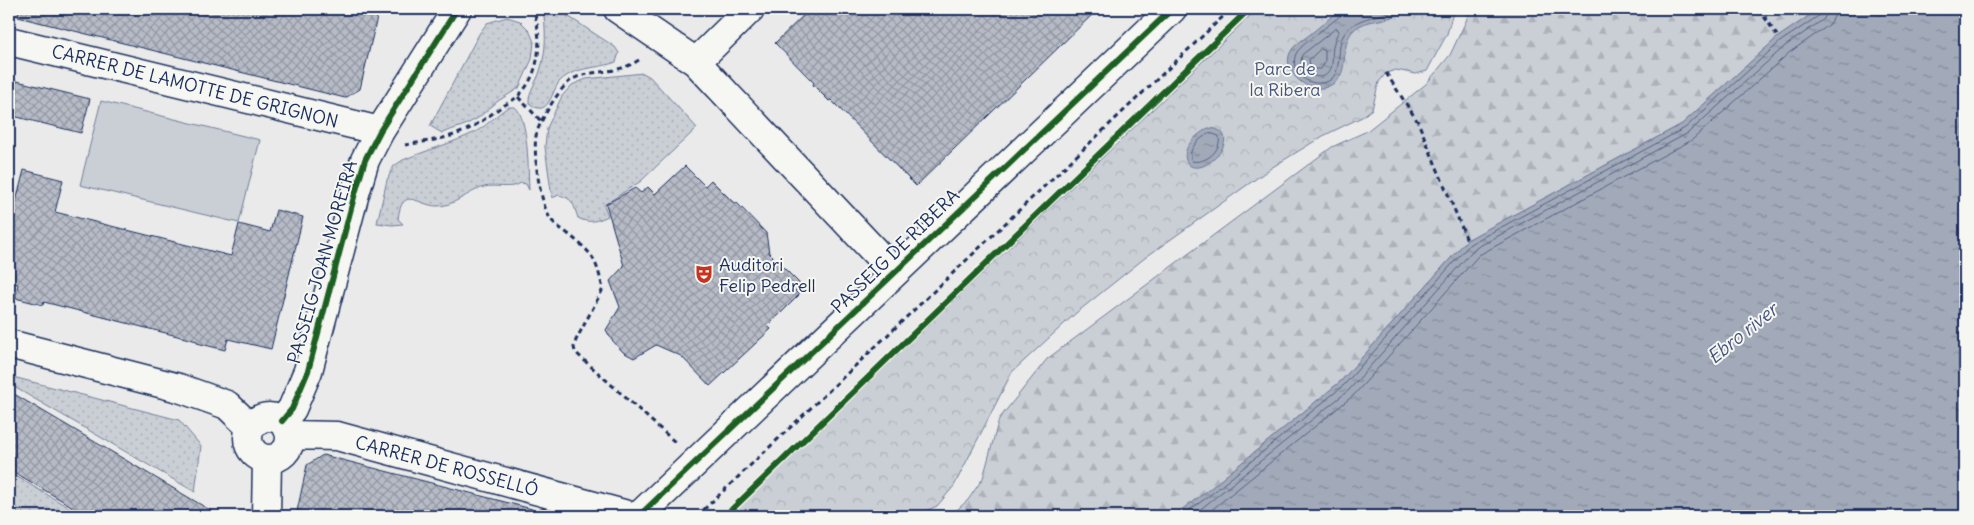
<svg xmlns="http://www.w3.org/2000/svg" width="1974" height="525" viewBox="0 0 1974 525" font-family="Delius,sans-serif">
	<defs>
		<pattern id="forest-firs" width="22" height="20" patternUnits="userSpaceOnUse" patternTransform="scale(1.25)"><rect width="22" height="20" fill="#caced5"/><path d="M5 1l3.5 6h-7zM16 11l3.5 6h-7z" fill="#adb1b9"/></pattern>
		<pattern id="park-crowns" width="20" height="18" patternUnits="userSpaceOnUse" patternTransform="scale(1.25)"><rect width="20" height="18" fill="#caced5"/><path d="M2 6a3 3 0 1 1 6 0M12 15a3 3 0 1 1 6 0" fill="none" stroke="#adb1b9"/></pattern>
		<pattern id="garden-dots" width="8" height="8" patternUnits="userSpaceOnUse" patternTransform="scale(1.25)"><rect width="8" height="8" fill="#caced5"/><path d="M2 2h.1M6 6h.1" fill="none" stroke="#adb1b9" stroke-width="1.8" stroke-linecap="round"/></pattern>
		<pattern id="water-ripples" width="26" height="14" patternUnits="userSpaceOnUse" patternTransform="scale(1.25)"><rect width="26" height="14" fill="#a2aaba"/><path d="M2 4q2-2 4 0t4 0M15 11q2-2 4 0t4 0" fill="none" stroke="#838b9a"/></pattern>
		<pattern id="building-cross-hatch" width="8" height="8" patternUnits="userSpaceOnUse" patternTransform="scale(1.25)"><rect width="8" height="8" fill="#b6bbc6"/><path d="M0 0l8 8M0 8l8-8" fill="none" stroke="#9398a4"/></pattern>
	</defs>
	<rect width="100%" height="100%" fill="#e9eae9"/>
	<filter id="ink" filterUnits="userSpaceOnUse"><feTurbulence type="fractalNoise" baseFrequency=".02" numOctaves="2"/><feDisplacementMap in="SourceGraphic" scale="10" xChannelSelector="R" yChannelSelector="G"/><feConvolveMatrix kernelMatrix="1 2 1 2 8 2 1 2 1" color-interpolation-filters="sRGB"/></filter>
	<g filter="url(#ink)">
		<path fill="url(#forest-firs)" stroke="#727e9a" d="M 1470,9 L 1820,9 L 1778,37 L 1682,124 L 1467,240 L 1341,381 L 1206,492 L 1173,516 L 950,516 L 968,500 L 983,478 L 999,419 L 1047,359 L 1332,147 L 1367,131 L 1426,84 L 1450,55 L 1466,21 Z"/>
		<path fill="url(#park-crowns)" stroke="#727e9a" d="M 1257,9 L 1454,9 L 1447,34 L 1427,71 L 1416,74 L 1396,70 L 1386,73 L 1379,82 L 1372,109 L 1362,117 L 1323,136 L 1271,168 L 1146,257 L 1076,313 L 1012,372 L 954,486 L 937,506 L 914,516 L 730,516 Z"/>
		<path fill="url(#garden-dots)" stroke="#727e9a" d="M 543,9 L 557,9 L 615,47 L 619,53 L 616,62 C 599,69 575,66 560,81 C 551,91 549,120 529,103 C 528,91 537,82 540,71 C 547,50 546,29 543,9 Z
			M 507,17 L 520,21 L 529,30 L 534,42 L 532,59 L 519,88 L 498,101 L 478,118 L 465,125 L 442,133 L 430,126 L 479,34 L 487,23 Z
			M 643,73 L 650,77 L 697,128 L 641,181 L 604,205 L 608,216 C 597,221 589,224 578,218 C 573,204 574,199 559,195 L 552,198 L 545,147 L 547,128 L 562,96 L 572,85 L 586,79 Z
			M 508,107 L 515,107 C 529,119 528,171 529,190 L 526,184 L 521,183 C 510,190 496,184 484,187 C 469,191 453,207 437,206 C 419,206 402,184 398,219 L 403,224 L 392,225 L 377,223 L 387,180 L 394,166 L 403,160 C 427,150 454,143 477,131 C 489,124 497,114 508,107 Z
			M 9,376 L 179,420 L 201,446 L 195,492 L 9,384 Z
			M 9,472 L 83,516 L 22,516 L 9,509 Z"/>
		<path fill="#caced5" stroke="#727e9a" d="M 101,101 L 260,140 L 239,223 L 80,185 Z"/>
		<path fill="url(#water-ripples)" stroke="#6c7995" d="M 1340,9 L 1404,9 C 1393,22 1373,18 1359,26 C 1335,40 1354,73 1331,85 C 1310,98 1276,69 1293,48 C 1297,43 1304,39 1308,36 C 1319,27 1330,18 1340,9 Z
			M 1819,9 L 1965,9 L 1965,515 L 1173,516 L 1206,492 L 1341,381 L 1467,240 L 1682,124 L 1778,37 Z
			M 1208,128 C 1241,129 1218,164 1199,167 C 1186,169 1182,157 1188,146 C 1193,138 1200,133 1208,128 Z"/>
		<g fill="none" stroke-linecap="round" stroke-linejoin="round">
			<path stroke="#516083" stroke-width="1" d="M 1343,9 L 1341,15 C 1332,23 1302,44 1297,52 C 1293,58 1294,68 1298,73 C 1304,81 1313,84 1322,83 C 1344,80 1336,52 1342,38 C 1352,16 1378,18 1398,9
				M 1335,29 L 1337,28 L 1339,31 C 1336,36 1334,41 1333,47 C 1331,58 1336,71 1322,77 C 1309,77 1298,70 1302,55 Z
				M 1321,49 L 1325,51 L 1325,62 L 1321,69 L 1314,69 L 1310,65 L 1309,60 Z
				M 1210,133 L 1219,136 C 1222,150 1206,164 1192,161 C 1186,149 1200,138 1210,133 Z
				M 1181,516 L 1209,496 L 1344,385 L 1470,244 L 1685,128 L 1781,41 L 1820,15 L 1822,9
				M 1192,516 L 1349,390 L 1474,249 L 1688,133 L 1785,46 L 1824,19 L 1828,9
				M 1204,516 L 1354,395 L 1479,255 L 1692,140 L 1790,52 L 1829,25 L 1834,17 L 1835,9"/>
		</g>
		<path fill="url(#building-cross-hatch)" stroke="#1b2f5e" d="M 19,9 L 379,9 L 360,89 L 345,98 L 18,17 Z
			M 810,9 L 1098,9 L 916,186 L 831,100 L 829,101 L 813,85 L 814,83 L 775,43 Z
			M 9,79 L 90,99 L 81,133 L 9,115 Z
			M 685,166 L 705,186 L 711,180 L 733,202 L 737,203 L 766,233 L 769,253 L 801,285 L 795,291 L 799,295 L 768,326 L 771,329 L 710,386 L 681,356 L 656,345 L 634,358 L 623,352 L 612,340 L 606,330 L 620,307 L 610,281 L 624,266 L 606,204 L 635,188 L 641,193 L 648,187 L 655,194 Z
			M 24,170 L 63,180 L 55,212 L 231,256 L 239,224 L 270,232 L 276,210 L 303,217 L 271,349 L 228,339 L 225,350 L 197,343 L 197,341 L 44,302 L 43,305 L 15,298 L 18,284 L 9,282 L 9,229 Z
			M 9,391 L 220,516 L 88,516 L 9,469 Z
			M 323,455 L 532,509 L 531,516 L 296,516 L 307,465 Z"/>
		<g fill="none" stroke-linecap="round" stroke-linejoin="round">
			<g stroke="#1b2f5e" stroke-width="31">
				<path id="minor" d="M 618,9 L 696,62 L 894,272
					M 9,41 L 380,131
					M 696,62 L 750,9
					M 9,344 L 179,388 L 227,405 L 250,427
					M248 438a21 21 0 1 1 42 0a21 21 0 1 1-42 0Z
					M 282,421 L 292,409 L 308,371 L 354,197 L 365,160 L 380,131 L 457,9
					M 290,435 L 337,436 L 631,516
					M 266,516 L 267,460
					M 639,516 L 1172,9"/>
			</g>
			<path stroke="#1b2f5e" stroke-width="3" stroke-dasharray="5 4" stroke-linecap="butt" d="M 1759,9 L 1778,37
				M 639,60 C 631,65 623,68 614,70 C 599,73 583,72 570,81 C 559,89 538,123 536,136 C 533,154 540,203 550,218 C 554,224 561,229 567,233 C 593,254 595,256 603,289 L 576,340 L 574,347 L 575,352 L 676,443
				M 1386,73 L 1418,122 L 1467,240
				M 518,97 L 541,121
				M 405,145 C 421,142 439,140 454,135 C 470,130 484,120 497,110 C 504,105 513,101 519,95 C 541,74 543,36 533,9
				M 697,516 L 1231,9"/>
			<use href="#minor" stroke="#f6f6f2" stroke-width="28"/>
			<g stroke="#f6f6f2" stroke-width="9">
				<path id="cycleway" d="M 282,421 L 292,409 L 308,371 L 354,197 L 365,160 L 380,131 L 457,9
					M 639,516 L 1172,9
					M 725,516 L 1249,9"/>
			</g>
			<use href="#cycleway" stroke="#1b5e20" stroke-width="6"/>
		</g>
	</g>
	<defs>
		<g id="theatre-bare" transform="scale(1.5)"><path d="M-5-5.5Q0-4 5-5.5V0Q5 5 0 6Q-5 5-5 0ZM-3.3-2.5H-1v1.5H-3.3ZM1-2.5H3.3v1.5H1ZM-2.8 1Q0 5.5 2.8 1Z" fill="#c8321e" stroke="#f6f6f2" stroke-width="2.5" paint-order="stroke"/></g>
	</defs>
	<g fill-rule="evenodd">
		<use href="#theatre-bare" x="704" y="274"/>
	</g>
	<g text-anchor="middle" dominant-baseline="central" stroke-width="4" stroke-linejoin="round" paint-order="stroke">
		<g font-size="18" fill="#47577c" stroke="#f6f6f2">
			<text x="1285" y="68">Parc de<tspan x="1285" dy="21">la Ribera</tspan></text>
		</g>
		<g font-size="18" fill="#1b2f5e" stroke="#f6f6f2">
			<text transform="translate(195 86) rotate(14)">CARRER DE LAMOTTE DE GRIGNON</text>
			<text transform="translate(895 251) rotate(-44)">PASSEIG DE RIBERA</text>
			<text transform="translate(322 262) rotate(-74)">PASSEIG JOAN MOREIRA</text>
			<text transform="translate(447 466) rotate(15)">CARRER DE ROSSELLÓ</text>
		</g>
		<g font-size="18" fill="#1b2f5e" stroke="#f6f6f2" text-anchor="start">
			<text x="719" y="264">Auditori<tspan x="719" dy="21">Felip Pedrell</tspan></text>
		</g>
		<g font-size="19" font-style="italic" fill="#44547a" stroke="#f6f6f2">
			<text transform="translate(1742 333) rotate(-39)">Ebro river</text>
		</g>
	</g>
	<rect width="1974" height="525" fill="none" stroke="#f6f6f2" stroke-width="30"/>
	<rect x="15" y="15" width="1944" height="495" fill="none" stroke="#1b2f5e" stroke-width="2" filter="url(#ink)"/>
</svg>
